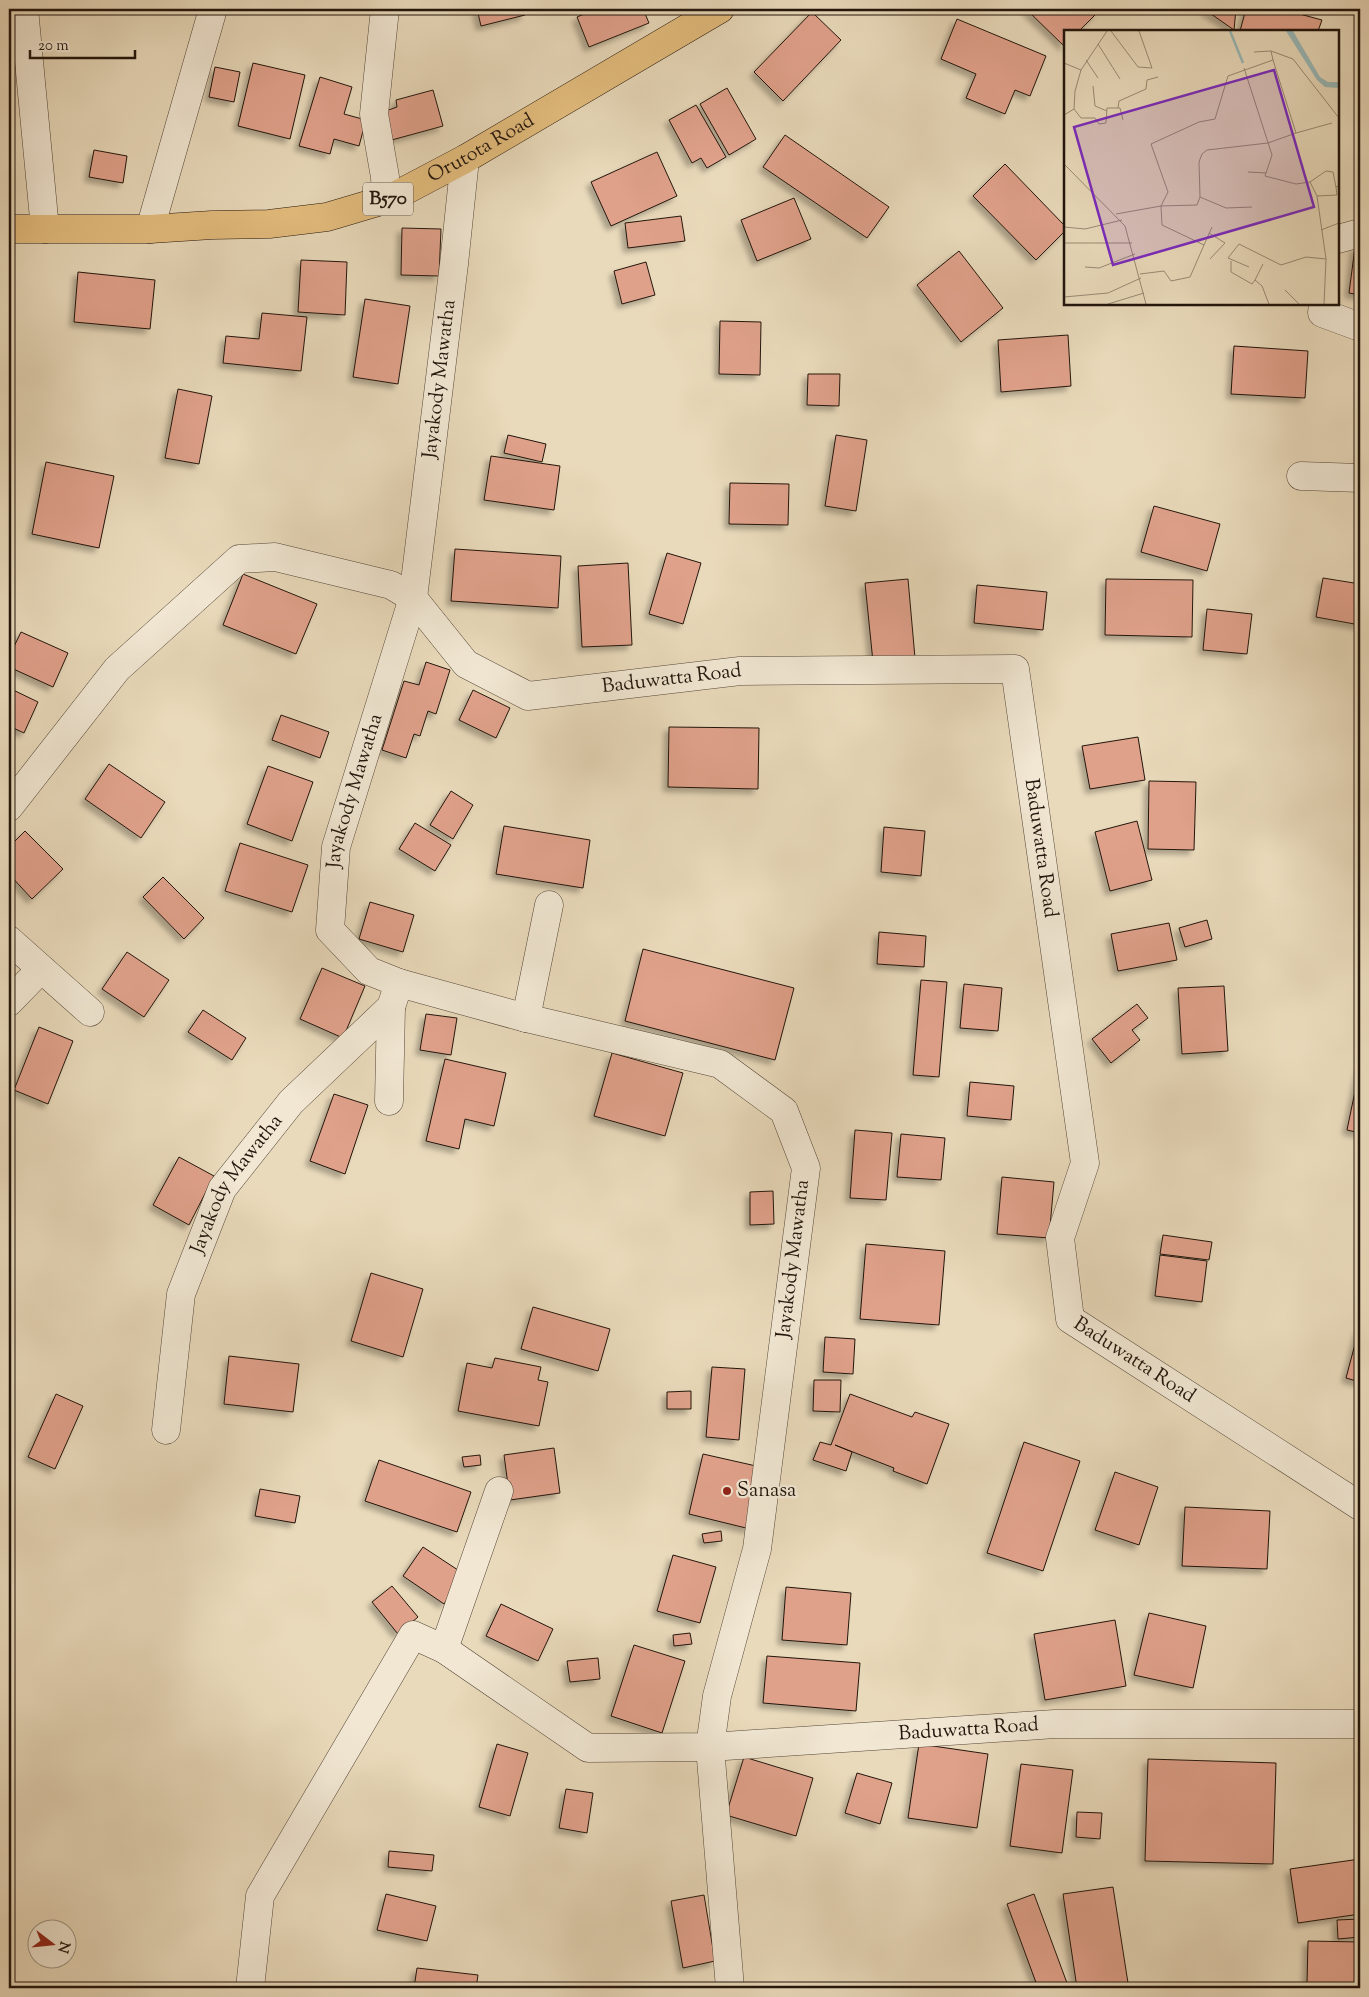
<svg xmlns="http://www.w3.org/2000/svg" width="1369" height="1997" viewBox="0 0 1369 1997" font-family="'Sorts Mill Goudy',serif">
	<defs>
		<filter id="shadow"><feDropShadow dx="-4.5" dy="4.5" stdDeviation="2.5" flood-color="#0004"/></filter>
	</defs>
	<rect width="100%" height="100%" fill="#e9dabb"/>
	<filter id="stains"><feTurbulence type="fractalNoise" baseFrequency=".004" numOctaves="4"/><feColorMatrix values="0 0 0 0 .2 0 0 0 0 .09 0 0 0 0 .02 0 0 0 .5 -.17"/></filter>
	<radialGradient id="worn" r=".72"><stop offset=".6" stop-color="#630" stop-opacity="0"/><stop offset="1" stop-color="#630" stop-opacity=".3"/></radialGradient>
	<path fill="#e0a18b" stroke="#22150c" filter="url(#shadow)" d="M 477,9 L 524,9 L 525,15 L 481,26 Z
		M 596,9 L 643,9 L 649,23 L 589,47 L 577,17 Z
		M 1026,9 L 1095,9 L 1098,12 L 1079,31 L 1065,31 L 1065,47 Z
		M 1204,9 L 1236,9 L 1234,30 Z
		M 1246,9 L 1281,9 L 1322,20 L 1318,31 L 1240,31 Z
		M 812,12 L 841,40 L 783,101 L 754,72 Z
		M 957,19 L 1046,56 L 1030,96 L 1015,90 L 1005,114 L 966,98 L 976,74 L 941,59 Z
		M 253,63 L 305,75 L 290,139 L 238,126 Z
		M 215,67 L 240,72 L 234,102 L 209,97 Z
		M 320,77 L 352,87 L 344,114 L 366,120 L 359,146 L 334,139 L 330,154 L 299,146 Z
		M 727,88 L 756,139 L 729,155 L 700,104 Z
		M 433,90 L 443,126 L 388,141 L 380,113 L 397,107 L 396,100 Z
		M 696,105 L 726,157 L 707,168 L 701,158 L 692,163 L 669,120 Z
		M 785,135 L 889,207 L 867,238 L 763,167 Z
		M 94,150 L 127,156 L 123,183 L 89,177 Z
		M 657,152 L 677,196 L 611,226 L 591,182 Z
		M 1005,164 L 1065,226 L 1065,231 L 1036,260 L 973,196 Z
		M 794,198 L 811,239 L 757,261 L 741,220 Z
		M 681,216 L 685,241 L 628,248 L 625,223 Z
		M 402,228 L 441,229 L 439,276 L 401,275 Z
		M 1355,247 L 1360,247 L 1360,295 L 1349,293 Z
		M 959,251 L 1003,308 L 961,342 L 917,285 Z
		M 301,260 L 347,262 L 345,315 L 298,312 Z
		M 646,262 L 655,295 L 622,304 L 614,271 Z
		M 78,272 L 155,280 L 150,329 L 74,322 Z
		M 365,299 L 410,306 L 398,384 L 353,377 Z
		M 262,313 L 307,317 L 301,371 L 223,363 L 226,336 L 259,339 Z
		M 720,321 L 761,322 L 760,375 L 719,374 Z
		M 1068,335 L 1071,386 L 1001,392 L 998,340 Z
		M 1234,346 L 1308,351 L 1305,398 L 1231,394 Z
		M 808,374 L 840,374 L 839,406 L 807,405 Z
		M 178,389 L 212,396 L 199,464 L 165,458 Z
		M 508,435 L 546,444 L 542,462 L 504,453 Z
		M 836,435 L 867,440 L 856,511 L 825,506 Z
		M 491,456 L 560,466 L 554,510 L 484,500 Z
		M 46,462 L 114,476 L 99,548 L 32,534 Z
		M 730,483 L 789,484 L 788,525 L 729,524 Z
		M 1154,506 L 1220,524 L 1207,571 L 1141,552 Z
		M 455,549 L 561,556 L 558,608 L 451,601 Z
		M 667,553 L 701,563 L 683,624 L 649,614 Z
		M 628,563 L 632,645 L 582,647 L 578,566 Z
		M 243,574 L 317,604 L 296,654 L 223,625 Z
		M 1323,578 L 1360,584 L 1360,625 L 1316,617 Z
		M 908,579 L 915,658 L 873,662 L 865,583 Z
		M 1106,579 L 1193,580 L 1192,637 L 1105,635 Z
		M 977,585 L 1047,592 L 1043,630 L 974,623 Z
		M 1207,609 L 1252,614 L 1247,654 L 1203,650 Z
		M 21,632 L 68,653 L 53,687 L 9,667 L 9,657 Z
		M 426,662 L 450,670 L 436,714 L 428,711 L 420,736 L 414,734 L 406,758 L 382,750 L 404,681 L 419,685 Z
		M 9,688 L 38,702 L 24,733 L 9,726 Z
		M 473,690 L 510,708 L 496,738 L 459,720 Z
		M 281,715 L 329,732 L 320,758 L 272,740 Z
		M 669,727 L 759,728 L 758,789 L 668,787 Z
		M 1138,737 L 1145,780 L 1090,789 L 1082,746 Z
		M 109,764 L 165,802 L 141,838 L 85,799 Z
		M 268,766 L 313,782 L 292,841 L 247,824 Z
		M 1149,781 L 1196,782 L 1194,850 L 1148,849 Z
		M 451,791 L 473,805 L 453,839 L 430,825 Z
		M 1137,821 L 1152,880 L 1110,891 L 1095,832 Z
		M 415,823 L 451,845 L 435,871 L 399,849 Z
		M 504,826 L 590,840 L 583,888 L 496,874 Z
		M 884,827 L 925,831 L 921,876 L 881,872 Z
		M 25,831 L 63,869 L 32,899 L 9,874 L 9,847 Z
		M 240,843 L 308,865 L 292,912 L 225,891 Z
		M 163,877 L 204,918 L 184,939 L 143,897 Z
		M 370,902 L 414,915 L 403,952 L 359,939 Z
		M 1207,920 L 1212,939 L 1185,947 L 1179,928 Z
		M 1169,923 L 1177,960 L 1118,971 L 1111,934 Z
		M 879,932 L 926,936 L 924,967 L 877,964 Z
		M 643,949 L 794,988 L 775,1060 L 625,1021 Z
		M 127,952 L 169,980 L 144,1017 L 102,989 Z
		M 322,968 L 365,986 L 343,1038 L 300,1019 Z
		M 921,980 L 947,982 L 939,1077 L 913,1075 Z
		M 964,984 L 1002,988 L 998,1031 L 960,1028 Z
		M 1224,986 L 1228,1051 L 1182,1054 L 1178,988 Z
		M 1137,1004 L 1148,1018 L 1132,1030 L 1140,1040 L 1111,1063 L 1092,1039 Z
		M 203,1010 L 246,1038 L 232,1060 L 188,1032 Z
		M 426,1014 L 457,1018 L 451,1055 L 420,1050 Z
		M 39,1027 L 73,1041 L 48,1104 L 14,1090 Z
		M 612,1053 L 683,1073 L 665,1136 L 594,1116 Z
		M 445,1059 L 506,1073 L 494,1126 L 465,1119 L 459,1149 L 426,1141 Z
		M 1360,1067 L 1360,1133 L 1347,1130 Z
		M 970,1082 L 1014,1086 L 1011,1120 L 967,1116 Z
		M 334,1094 L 368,1105 L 345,1174 L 310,1161 Z
		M 855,1130 L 892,1133 L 886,1200 L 850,1198 Z
		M 901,1134 L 945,1138 L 941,1180 L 897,1177 Z
		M 179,1157 L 214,1176 L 189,1225 L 153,1205 Z
		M 1002,1177 L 1054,1182 L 1049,1238 L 997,1234 Z
		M 773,1191 L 774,1224 L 750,1225 L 750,1192 Z
		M 1163,1235 L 1212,1242 L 1209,1260 L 1160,1254 Z
		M 866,1244 L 945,1251 L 939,1325 L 860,1319 Z
		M 1160,1255 L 1207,1261 L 1202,1302 L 1155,1296 Z
		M 371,1273 L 423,1289 L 403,1357 L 351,1341 Z
		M 533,1307 L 610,1329 L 598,1371 L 521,1349 Z
		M 1359,1329 L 1360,1329 L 1360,1382 L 1346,1378 Z
		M 825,1337 L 855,1339 L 853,1374 L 823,1372 Z
		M 229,1356 L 299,1364 L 293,1412 L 224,1404 Z
		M 495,1358 L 541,1367 L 538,1380 L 548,1382 L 539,1426 L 458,1411 L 467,1363 L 492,1368 Z
		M 712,1367 L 745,1369 L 739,1440 L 706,1437 Z
		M 814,1380 L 841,1380 L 840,1412 L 813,1411 Z
		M 691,1391 L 691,1409 L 667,1409 L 667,1392 Z
		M 56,1394 L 83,1406 L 55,1469 L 28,1457 Z
		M 850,1394 L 912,1417 L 915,1412 L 949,1424 L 927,1484 L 893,1471 L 894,1468 L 835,1445 L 852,1452 L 846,1471 L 813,1460 L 820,1442 L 831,1445 Z
		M 1024,1442 L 1080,1461 L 1043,1571 L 987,1553 Z
		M 554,1448 L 560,1493 L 510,1500 L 504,1455 Z
		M 703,1454 L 765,1468 L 750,1529 L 689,1514 Z
		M 480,1455 L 481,1465 L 464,1467 L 462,1457 Z
		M 379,1460 L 471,1492 L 457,1532 L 365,1501 Z
		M 1115,1472 L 1158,1487 L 1139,1545 L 1095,1530 Z
		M 260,1489 L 300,1496 L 295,1523 L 255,1516 Z
		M 1185,1507 L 1270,1511 L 1267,1569 L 1182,1566 Z
		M 721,1531 L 722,1541 L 704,1543 L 702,1534 Z
		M 423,1547 L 464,1574 L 444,1604 L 403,1576 Z
		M 673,1555 L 716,1567 L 700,1623 L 657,1611 Z
		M 392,1586 L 418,1617 L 398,1634 L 372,1602 Z
		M 786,1587 L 851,1593 L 847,1645 L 782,1640 Z
		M 501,1604 L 553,1629 L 538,1661 L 486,1636 Z
		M 1149,1613 L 1206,1626 L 1193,1688 L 1134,1675 Z
		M 1115,1620 L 1126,1686 L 1045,1700 L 1034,1634 Z
		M 690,1633 L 692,1644 L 674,1646 L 673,1635 Z
		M 634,1645 L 685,1661 L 662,1733 L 611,1716 Z
		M 767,1656 L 860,1663 L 856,1711 L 763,1703 Z
		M 598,1658 L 600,1679 L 570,1682 L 567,1661 Z
		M 497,1744 L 528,1753 L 510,1816 L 479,1807 Z
		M 919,1744 L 988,1754 L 977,1828 L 908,1818 Z
		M 744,1757 L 813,1778 L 796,1836 L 726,1815 Z
		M 1148,1759 L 1276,1763 L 1273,1864 L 1145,1861 Z
		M 1021,1764 L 1073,1770 L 1062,1853 L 1010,1846 Z
		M 857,1773 L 892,1783 L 880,1824 L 845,1813 Z
		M 566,1789 L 593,1793 L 587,1833 L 559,1828 Z
		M 1077,1812 L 1102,1813 L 1100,1839 L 1076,1837 Z
		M 389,1851 L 434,1855 L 432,1871 L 388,1867 Z
		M 1360,1859 L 1360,1914 L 1298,1923 L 1290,1869 Z
		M 1113,1887 L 1128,1983 L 1094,1988 L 1077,1988 L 1063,1894 Z
		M 386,1894 L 436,1906 L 427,1941 L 377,1930 Z
		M 1034,1894 L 1067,1983 L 1054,1988 L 1038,1988 L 1007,1904 Z
		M 704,1895 L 715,1961 L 683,1968 L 671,1901 Z
		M 1360,1919 L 1360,1937 L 1338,1939 L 1337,1920 Z
		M 1308,1941 L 1360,1942 L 1360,1985 L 1307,1984 Z
		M 417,1968 L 478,1975 L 476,1988 L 414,1988 Z"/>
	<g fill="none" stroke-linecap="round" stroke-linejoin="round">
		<g stroke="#544638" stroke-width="29">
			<g id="minor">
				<path d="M 24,9 L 45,229"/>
				<path d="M 385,9 L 374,114 L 385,177 L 386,200"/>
				<path d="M 150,229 L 213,9"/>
				<path d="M 1338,239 L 1360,233"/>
				<path d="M 1323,304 L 1322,313 L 1360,327"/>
				<path d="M 1301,476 L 1360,478"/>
				<path id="s1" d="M 413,598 L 466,664 L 528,696 L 740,671 L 1015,669 L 1085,1163 L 1060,1238 L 1070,1319 L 1360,1506"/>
				<path id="s2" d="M 9,807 L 117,669 L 239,559 L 275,557 L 391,585 L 413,598 L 454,264 L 465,159"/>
				<path d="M 9,940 L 90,1012"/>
				<path id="s3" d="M 399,983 L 369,971 L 330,930 L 336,847 L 413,598"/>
				<path d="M 9,1002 L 41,969"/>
				<path d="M 526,1018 L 549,905"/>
				<path d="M 389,1101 L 391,1007"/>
				<path id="s4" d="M 166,1430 L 181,1294 L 222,1189 L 291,1102 L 391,1007 L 399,983 L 526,1018 L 720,1064 L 784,1111 L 806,1168 L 757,1549 L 717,1696 L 710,1747 L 730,1988"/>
				<path d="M 444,1649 L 499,1491"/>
				<path id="s5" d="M 250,1988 L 260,1896 L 413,1635 L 444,1649 L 588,1748 L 710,1747 L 1055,1724 L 1360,1724"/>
			</g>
		</g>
		<g stroke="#22150c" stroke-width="29">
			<g id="primary">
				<path id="s6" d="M 9,229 L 150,229 L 212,225 L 269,224 L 327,217 L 391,198 L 465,159 L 720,9"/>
			</g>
		</g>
		<use href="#minor" stroke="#f1e7d3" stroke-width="28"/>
		<use href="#primary" stroke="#e4bd7e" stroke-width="28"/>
	</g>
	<circle fill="#8f2418" stroke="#f1e7d3" stroke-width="2" cx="727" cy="1491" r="5"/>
	<g text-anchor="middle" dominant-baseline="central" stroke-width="4.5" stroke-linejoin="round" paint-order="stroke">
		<rect fill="#f1e7d3" stroke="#605448" stroke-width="1" x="363" y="182.5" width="50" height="33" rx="4"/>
		<g font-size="19" font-weight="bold" fill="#22150c">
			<text x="388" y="199">B570</text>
		</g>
		<g font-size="20" fill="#22150c" stroke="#f1e7d3">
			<text stroke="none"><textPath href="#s6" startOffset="488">Orutota Road</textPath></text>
			<text stroke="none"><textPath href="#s2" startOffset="741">Jayakody Mawatha</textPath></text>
			<text stroke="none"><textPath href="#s1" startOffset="299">Baduwatta Road</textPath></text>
			<text stroke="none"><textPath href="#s3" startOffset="231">Jayakody Mawatha</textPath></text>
			<text stroke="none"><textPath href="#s1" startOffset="824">Baduwatta Road</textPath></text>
			<text stroke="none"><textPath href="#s4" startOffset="261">Jayakody Mawatha</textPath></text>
			<text transform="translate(794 1259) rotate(-83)">Jayakody Mawatha</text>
			<text stroke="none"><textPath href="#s1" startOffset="1379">Baduwatta Road</textPath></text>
			<text stroke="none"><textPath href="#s5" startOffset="985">Baduwatta Road</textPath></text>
		</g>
		<g font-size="20" fill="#22150c" stroke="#f1e7d3" text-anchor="start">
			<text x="737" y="1491">Sanasa</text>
		</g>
	</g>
	<g transform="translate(1064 30)">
		<rect width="275" height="275" fill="#e9dabb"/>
		<path d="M 222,1 L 229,1 L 256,47 L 264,52 L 275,52 L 275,58 L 261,57 L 253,50 Z" fill="#99b9b8"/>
		<path fill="none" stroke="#99b9b8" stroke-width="2.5" d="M 166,1 L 179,33"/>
		<path fill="none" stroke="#998b75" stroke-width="1" d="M 47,1 L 74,37 L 88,38 L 75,1M 34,14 L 56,49M 190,22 L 207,21 L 229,29 L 275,88M 22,30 L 34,48M 209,30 L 232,103 L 268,93M 0,33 L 17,40M 180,38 L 208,125 L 201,146 L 232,154 L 246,152 L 253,166 L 262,229 L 260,274M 29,56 L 31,76 L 43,81M 54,78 L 55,71 L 82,59 L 83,50 L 94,47M 10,79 L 17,88 L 31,88 L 35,94 L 42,93 L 43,78 L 56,78 L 59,90M 0,85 L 10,79 L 11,61 L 17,40 L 43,1M 0,134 L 61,196 L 82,274M 184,142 L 202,143M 246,152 L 262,141 L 269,142 L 272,157 L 275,156M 253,166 L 273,165 L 272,157M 97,176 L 104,162 L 87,114 L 135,92 L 151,89 L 164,46 L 209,30 L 207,21M 97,176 L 133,175 L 136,167M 188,177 L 162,178 L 136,167 L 135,132 L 138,124 L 143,120 L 204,113 L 232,103M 52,184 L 97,176 L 98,195 L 140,215 L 126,247 L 107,251 L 100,241 L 76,244M 0,197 L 21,199 L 58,190M 257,200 L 275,193M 145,203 L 161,213 L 146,229M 0,213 L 68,213M 140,215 L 148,197M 167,231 L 167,242 L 188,254 L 191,250M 199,234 L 191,250 L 198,256 L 205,274M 21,237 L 35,238 L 71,224M 185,237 L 164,228 L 175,214 L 217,235 L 242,227 L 262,229M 221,260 L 235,274M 0,267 L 44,263 L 77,248M 44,274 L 80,263"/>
		<path fill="#7b2cbf" fill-opacity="0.15" stroke="#7b2cbf" stroke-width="2.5" d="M 210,40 L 250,177 L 49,235 L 10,97 Z"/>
		<rect width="275" height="275" fill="none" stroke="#22150c" stroke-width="2.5"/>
	</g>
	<rect width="1369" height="1997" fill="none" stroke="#e9dabb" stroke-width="30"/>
	<rect x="10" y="10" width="1349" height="1977" fill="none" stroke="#22150c" stroke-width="2.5"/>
	<rect x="15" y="15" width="1339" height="1967" fill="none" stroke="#22150c"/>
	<g transform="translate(52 1944) rotate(106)"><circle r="24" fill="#f1e7d3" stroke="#9e9383"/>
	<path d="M0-4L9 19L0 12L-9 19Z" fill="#8f2418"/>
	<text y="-8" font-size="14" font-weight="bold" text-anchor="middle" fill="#22150c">N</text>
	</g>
	<path d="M30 50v8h105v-8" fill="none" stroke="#22150c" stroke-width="2.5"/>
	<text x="38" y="50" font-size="15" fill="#22150c" stroke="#f1e7d3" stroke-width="4" paint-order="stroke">20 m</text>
	<rect width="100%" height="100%" filter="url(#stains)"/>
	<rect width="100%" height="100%" fill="url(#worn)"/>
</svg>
